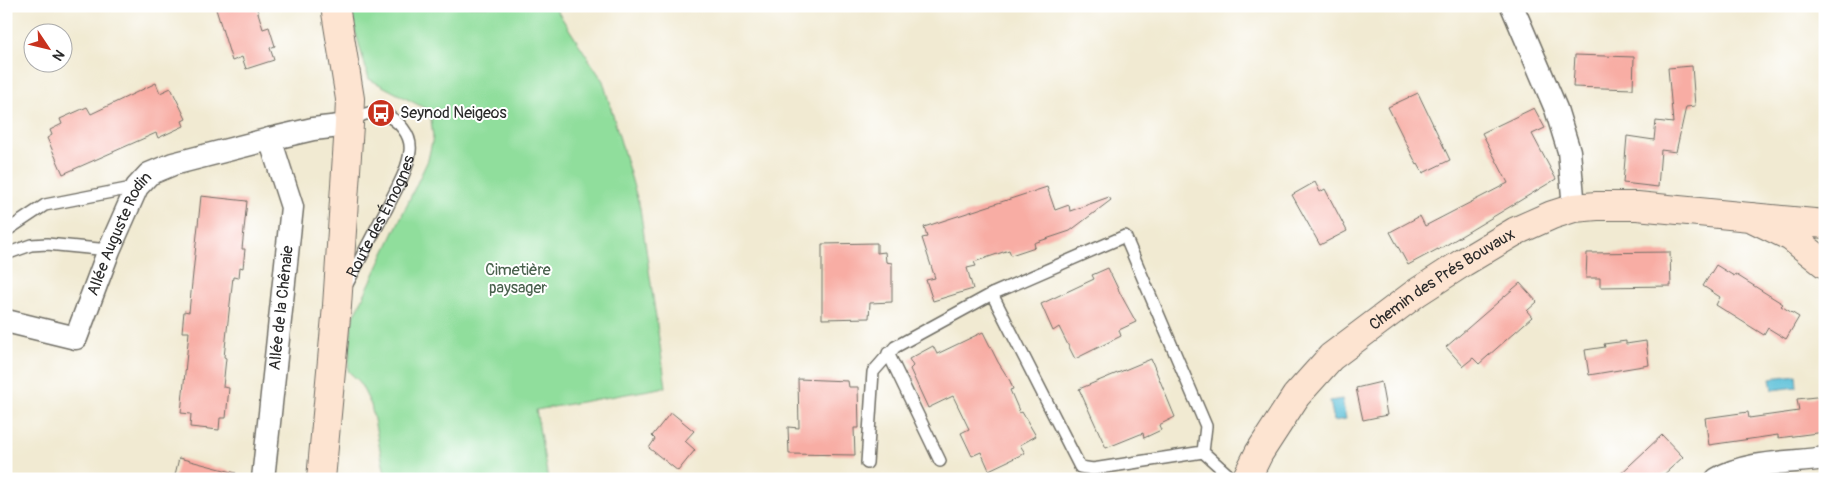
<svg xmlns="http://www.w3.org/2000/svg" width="1831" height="485" viewBox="0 0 1831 485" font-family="Pangolin,sans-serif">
	<rect width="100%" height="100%" fill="#fff"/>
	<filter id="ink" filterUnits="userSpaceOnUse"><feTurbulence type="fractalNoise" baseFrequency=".02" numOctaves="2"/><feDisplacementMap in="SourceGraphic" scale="10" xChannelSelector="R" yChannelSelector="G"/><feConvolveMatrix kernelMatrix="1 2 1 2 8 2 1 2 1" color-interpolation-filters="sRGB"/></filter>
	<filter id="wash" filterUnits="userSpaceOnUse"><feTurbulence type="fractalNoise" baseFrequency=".0096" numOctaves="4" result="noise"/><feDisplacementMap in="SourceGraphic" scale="20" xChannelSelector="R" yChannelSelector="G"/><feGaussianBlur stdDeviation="1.12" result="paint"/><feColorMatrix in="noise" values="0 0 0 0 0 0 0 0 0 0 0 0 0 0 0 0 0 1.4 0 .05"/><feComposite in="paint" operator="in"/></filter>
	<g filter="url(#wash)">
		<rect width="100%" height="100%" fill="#f1ead2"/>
		<path fill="#90de9c" stroke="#5e8464" d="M 348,6 L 554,6 L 603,81 L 640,208 L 666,387 L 536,410 L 548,479 L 386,479 L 371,405 L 359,381 L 348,371 L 352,321 L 428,160 L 433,137 L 430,111 L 369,79 Z"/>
		<path fill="#5bc0d8" stroke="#437682" d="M 1796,375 L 1797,387 L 1772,390 L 1770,378 Z
			M 1342,399 L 1346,419 L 1334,421 L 1330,401 Z"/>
		<g id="blocks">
			<path fill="#f8ada4" d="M 215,6 L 256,6 L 263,29 L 269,27 L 275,46 L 270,48 L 274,60 L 246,69 L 242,57 L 232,61 Z
				M 1575,55 L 1634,57 L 1633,89 L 1573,87 Z
				M 1692,66 L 1695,106 L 1686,107 L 1676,152 L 1661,150 L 1658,187 L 1623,183 L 1627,136 L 1654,140 L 1656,121 L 1673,123 L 1668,68 Z
				M 156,83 L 160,93 L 171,88 L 186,119 L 182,121 L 184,126 L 158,138 L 156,133 L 63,174 L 47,138 L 52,135 L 50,130 L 62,124 L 60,119 L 87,107 L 91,114 Z
				M 1418,93 L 1450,160 L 1423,173 L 1418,164 L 1417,165 L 1388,107 Z
				M 1534,108 L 1545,128 L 1532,134 L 1556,179 L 1438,250 L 1438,249 L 1408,265 L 1390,232 L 1420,216 L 1425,226 L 1508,183 L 1482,133 Z
				M 1315,182 L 1320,192 L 1325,189 L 1347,231 L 1320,245 L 1292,195 Z
				M 1047,187 L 1055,210 L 1069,205 L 1070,211 L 1109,197 L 1111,200 L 1070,231 L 1034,243 L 1035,247 L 1011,255 L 1009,250 L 974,262 L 976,266 L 967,268 L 973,289 L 933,301 L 926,280 L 935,278 L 922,238 L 927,237 L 924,227 Z
				M 201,196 L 247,201 L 242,249 L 245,249 L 243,268 L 240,267 L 239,278 L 233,277 L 224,357 L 226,358 L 223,387 L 229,388 L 226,418 L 220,418 L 219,430 L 190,427 L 191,414 L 181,413 L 189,332 L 182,332 L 184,311 L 189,312 Z
				M 877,243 L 877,253 L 885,252 L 886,262 L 892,263 L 892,302 L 870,303 L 869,318 L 822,319 L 822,244 Z
				M 1670,252 L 1671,286 L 1600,287 L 1600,278 L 1586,278 L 1587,253 Z
				M 1716,265 L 1734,276 L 1735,274 L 1783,304 L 1781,306 L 1799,317 L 1786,339 L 1768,328 L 1764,335 L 1716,305 L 1720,297 L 1703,286 Z
				M 1108,268 L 1121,295 L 1136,322 L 1119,330 L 1121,336 L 1075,359 L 1059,327 L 1053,331 L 1041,304 L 1094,279 L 1092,275 Z
				M 1520,283 L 1537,302 L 1527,311 L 1532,317 L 1479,364 L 1473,358 L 1463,366 L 1446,347 Z
				M 983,332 L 998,362 L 1010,381 L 1013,389 L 1010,390 L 1020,413 L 1022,412 L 1036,436 L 1020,445 L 1025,453 L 989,470 L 981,452 L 972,456 L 961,433 L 969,429 L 953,396 L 928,408 L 910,369 L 913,366 L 909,359 L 933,346 L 937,354 Z
				M 1626,341 L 1626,344 L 1646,341 L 1649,365 L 1589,375 L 1585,350 L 1605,347 L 1604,344 Z
				M 1151,359 L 1175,417 L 1159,425 L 1161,430 L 1144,438 L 1143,433 L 1106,448 L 1079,389 Z
				M 798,379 L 848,381 L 849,387 L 858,387 L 859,428 L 854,428 L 855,455 L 789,454 L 788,427 L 799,428 Z
				M 1381,382 L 1387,415 L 1363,420 L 1356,388 Z
				M 1825,396 L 1825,432 L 1778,438 L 1778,435 L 1709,445 L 1705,418 L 1748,412 L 1749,418 L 1799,411 L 1797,399 Z
				M 671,412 L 694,431 L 685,441 L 695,450 L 678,471 L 649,448 L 655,439 L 652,436 Z
				M 1662,435 L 1683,457 L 1659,479 L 1615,479 Z
				M 179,458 L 236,473 L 235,479 L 174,479 Z"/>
		</g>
	</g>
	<g filter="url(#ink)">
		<use href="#blocks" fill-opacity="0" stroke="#706e65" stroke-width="1"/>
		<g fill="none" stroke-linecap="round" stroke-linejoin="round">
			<g stroke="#706e65" stroke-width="14">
				<g id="lane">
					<path d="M 6,231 L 45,205 L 137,187"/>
					<path d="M 6,254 L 31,245 L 47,244 L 109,250"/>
					<path id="s1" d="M 346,286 C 360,260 373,234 387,208 C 395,191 408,171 410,151 C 412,135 398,119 383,114 C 371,110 361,114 352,122"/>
					<path d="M 888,353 L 940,461"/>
					<path d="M 1203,452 L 1206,426 L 1125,236 L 992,294 L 1080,467 L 1093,469 L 1203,452 L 1233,479"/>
					<path d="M 867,463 L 873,372 L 895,347 L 992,294"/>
				</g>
			</g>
			<g stroke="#706e65" stroke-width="25">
				<g id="street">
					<path d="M 1512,6 L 1556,109 L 1569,151 L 1574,208"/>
					<path id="s2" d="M 6,321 L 76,338 L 109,250 L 137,187 L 149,174 L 173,164 L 270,139 L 313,129 L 349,125"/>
					<path id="s3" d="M 263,479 L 292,207 L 270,139"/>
					<path d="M 1717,479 C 1746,461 1792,463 1825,458"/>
				</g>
			</g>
			<g stroke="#706e65" stroke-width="30">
				<g id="secondary">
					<path d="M 1825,224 L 1750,217 L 1791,237 L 1825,264"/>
					<path d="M 321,479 L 337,306 L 349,125 L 350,99 L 335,6"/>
					<path id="s4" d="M 1246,479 L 1259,453 L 1296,396 L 1331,357 L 1416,293 L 1464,262 L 1516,231 L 1552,215 L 1574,208 L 1597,206 L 1637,206 L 1750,217"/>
				</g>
			</g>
			<use href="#lane" stroke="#fff" stroke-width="11"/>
			<use href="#street" stroke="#fff" stroke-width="22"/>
			<use href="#secondary" stroke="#fde4d1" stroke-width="28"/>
		</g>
	</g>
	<defs>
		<g id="bus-disc" transform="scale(1.4375)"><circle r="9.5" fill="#c8321e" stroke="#fff"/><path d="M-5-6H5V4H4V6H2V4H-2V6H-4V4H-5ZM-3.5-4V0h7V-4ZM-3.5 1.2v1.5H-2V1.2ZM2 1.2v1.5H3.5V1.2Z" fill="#fff"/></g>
	</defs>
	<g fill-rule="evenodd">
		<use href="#bus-disc" x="381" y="113"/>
	</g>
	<g text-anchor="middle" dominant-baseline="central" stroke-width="4" stroke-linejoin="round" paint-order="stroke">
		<g font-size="16" fill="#2b2b2b" stroke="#fff" text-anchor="start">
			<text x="400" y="113">Seynod Neigeos</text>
		</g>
		<g font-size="16" fill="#2b2b2b" stroke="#fff">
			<text stroke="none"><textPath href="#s1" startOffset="78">Route des Émognes</textPath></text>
			<text stroke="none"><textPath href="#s2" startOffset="185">Allée Auguste Rodin</textPath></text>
			<text stroke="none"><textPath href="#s4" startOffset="285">Chemin des Prés Bouvaux</textPath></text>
			<text stroke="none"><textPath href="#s3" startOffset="172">Allée de la Chênaie</textPath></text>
		</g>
		<g font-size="16" fill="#49614d" stroke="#fff">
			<text x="518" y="270">Cimetière<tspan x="518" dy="18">paysager</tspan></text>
		</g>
	</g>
	<rect width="1831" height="485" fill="none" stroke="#fff" stroke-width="25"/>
	<g transform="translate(48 48) rotate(125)"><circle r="24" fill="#ffffff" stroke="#aaaaaa"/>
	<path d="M0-4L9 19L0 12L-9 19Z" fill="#c8321e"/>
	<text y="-8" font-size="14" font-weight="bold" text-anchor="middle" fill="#2b2b2b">N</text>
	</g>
</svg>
